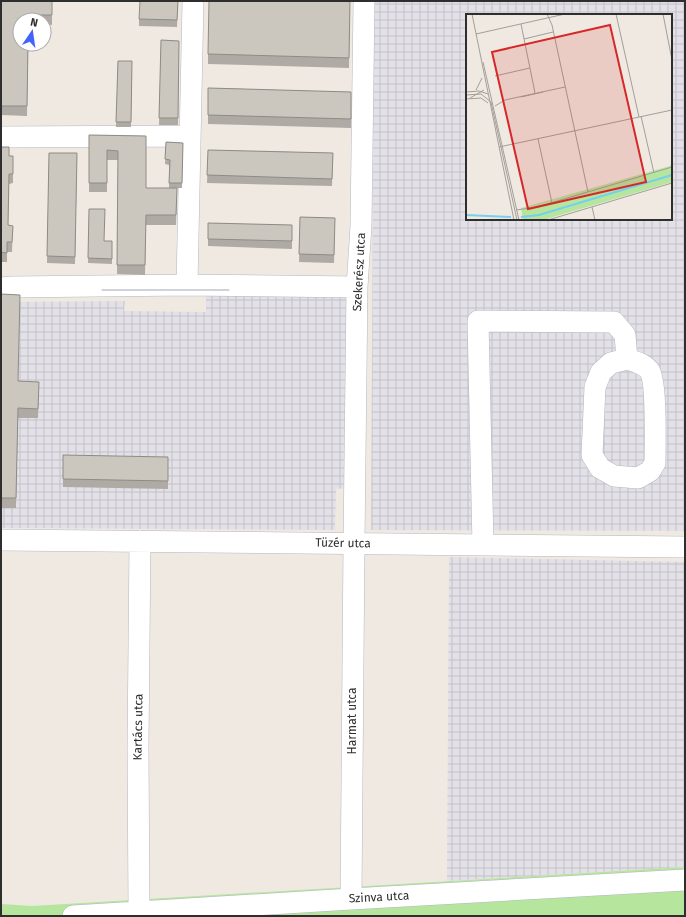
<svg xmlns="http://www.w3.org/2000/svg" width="686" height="917" viewBox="0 0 686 917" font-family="'Fira Sans',sans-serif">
	<defs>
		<pattern id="industrial-grid" width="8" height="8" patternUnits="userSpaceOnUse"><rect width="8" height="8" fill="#e3e1e8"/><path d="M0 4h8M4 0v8" fill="none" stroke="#c3c1c7"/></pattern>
	</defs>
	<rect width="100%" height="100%" fill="#efe9e1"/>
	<path fill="url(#industrial-grid)" fill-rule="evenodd" d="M 374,1 L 685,1 L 685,531 L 371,530 ZM 467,15 L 671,15 L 671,219 L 467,219 Z
		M 206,293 L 346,295 L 347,488 L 336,489 L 335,530 L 1,528 L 1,302 L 125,301 L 124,311 L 206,312 Z
		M 449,557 L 685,562 L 685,867 L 447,881 Z"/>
	<path fill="#b6e59e" d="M 685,867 L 685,916 L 1,916 L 1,904 L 32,906 Z"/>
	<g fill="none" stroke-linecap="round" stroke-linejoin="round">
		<g stroke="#b4b7c1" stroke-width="22">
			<path id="minor" d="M 1,137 L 190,136
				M 187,285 L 193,1
				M 1,288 L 12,287 L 187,285 L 357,287
				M 627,359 C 635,362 643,363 649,370 C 657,380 655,447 655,463 L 650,471 L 638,478 L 614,476 L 600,468 L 592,455 L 595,387 L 601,372 L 611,363 Z
				M 1,540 L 685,547
				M 483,545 L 478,321 L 614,322 L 625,335 L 627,359
				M 351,899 L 354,543 L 357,287 L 361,226 L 364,1
				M 139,912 L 138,747 L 140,541
				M 73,916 L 351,899 L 685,880"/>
		</g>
		<use href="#minor" stroke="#fff" stroke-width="21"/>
		<path stroke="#a3a6b8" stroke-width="1" d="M 102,290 L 229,290"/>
	</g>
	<path fill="#afaba4" d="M 1,1 L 52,1 L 52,25 L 44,24 L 44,20 L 20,20 L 28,44 L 27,116 L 1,115 Z
		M 178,1 L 177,27 L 139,26 L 139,19 Z
		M 350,1 L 349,68 L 208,64 L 208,54 Z
		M 161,40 L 179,41 L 178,125 L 159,125 Z
		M 118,61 L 132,61 L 131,127 L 116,127 Z
		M 208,88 L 351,92 L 351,128 L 208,124 Z
		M 89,135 L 146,136 L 146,188 L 177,188 L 176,225 L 146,225 L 145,275 L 117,274 L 118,160 L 107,160 L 107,192 L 89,192 Z
		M 166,142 L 183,143 L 182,188 L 169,188 L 169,165 L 165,164 Z
		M 1,147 L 9,156 L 13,156 L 13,183 L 9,184 L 8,225 L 13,226 L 12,252 L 7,252 L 7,262 L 1,262 Z
		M 208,150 L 333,153 L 332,186 L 207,183 Z
		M 49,153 L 77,153 L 75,264 L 47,263 Z
		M 89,209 L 104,241 L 112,241 L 112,264 L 88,263 Z
		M 300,217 L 335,218 L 334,263 L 299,262 Z
		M 208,223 L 292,225 L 292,249 L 208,246 Z
		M 1,294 L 18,381 L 39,382 L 38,418 L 18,418 L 16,508 L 1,508 Z
		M 168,457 L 168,489 L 63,487 L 63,479 Z"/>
	<path fill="#cbc7bf" stroke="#8e8b86" d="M 1,1 L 52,1 L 52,15 L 28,15 L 28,20 L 20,20 L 20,44 L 28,44 L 27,106 L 1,106 Z
		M 140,1 L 178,1 L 177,20 L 139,19 Z
		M 209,1 L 350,1 L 349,58 L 208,54 Z
		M 161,40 L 179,41 L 178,118 L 159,118 Z
		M 118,61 L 132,61 L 131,122 L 116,122 Z
		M 208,88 L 351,92 L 351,119 L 208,115 Z
		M 89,135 L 146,136 L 146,188 L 177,188 L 176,215 L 146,215 L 145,265 L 117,265 L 118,151 L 107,150 L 107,183 L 89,183 Z
		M 166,142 L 183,143 L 182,183 L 169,183 L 170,160 L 165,159 Z
		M 1,147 L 9,147 L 9,156 L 13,156 L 13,174 L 9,174 L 8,225 L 13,226 L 12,242 L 7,242 L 7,253 L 1,252 Z
		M 208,150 L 333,153 L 332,179 L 207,175 Z
		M 49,153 L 77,153 L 75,257 L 47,256 Z
		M 89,209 L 105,209 L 104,241 L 112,241 L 112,259 L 88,258 Z
		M 300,217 L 335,218 L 334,255 L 299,254 Z
		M 208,223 L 292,225 L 292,241 L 208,239 Z
		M 1,294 L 20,295 L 18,381 L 39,382 L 38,409 L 18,408 L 16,498 L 1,498 Z
		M 63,455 L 168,457 L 168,481 L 63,479 Z"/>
	<g text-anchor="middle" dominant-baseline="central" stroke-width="3" stroke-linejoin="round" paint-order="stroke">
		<g font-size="12" fill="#2e2e2e" stroke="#fff">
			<text transform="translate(359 272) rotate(-87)">Szekerész utca</text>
			<text transform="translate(343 543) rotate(1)">Tüzér utca</text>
			<text transform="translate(352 721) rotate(-90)">Harmat utca</text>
			<text transform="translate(138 727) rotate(-89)">Kartács utca</text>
			<text transform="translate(379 897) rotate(-3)">Szinva utca</text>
		</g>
	</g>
	<g transform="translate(466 14)">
		<rect width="206" height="206" fill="#efe9e1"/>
		<path d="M 206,149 L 206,168 L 77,206 L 57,206 L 55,194 L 204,152 Z" fill="#b6e59e"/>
		<path fill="none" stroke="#75cff0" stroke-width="2" d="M 0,201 L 45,203M 55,203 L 73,201 L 206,161"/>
		<path fill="none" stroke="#a29e99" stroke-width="1" d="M 6,0 L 48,206M 81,0 L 86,11 L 122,178M 150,0 L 173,103M 197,0 L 206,46M 55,10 L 69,79M 10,20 L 99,0M 58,25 L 87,18M 17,48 L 53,206M 29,62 L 64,54M 10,76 L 16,64M 0,78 L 13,77 L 22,80M 0,81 L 15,80 L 25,88 L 51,206M 55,83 L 77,78M 4,84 L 18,76M 0,85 L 15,84 L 22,89M 29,92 L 39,86 L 99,73M 175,102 L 188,159M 72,125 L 86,189M 33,133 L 206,96M 126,193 L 129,206M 50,196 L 71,193 L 206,153M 82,206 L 206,169"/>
		<path fill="#d62828" fill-opacity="0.15" stroke="#d62828" stroke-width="2" d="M 144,11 L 180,168 L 62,195 L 26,38 Z"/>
		<rect width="206" height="206" fill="none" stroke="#2e2e2e" stroke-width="2"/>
	</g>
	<rect width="686" height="917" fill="none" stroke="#2e2e2e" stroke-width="4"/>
	<g transform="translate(32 32) rotate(13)"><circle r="19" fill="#ffffff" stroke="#ababab"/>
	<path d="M0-3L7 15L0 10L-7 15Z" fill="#4264fb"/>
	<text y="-6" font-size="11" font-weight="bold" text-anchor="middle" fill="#2e2e2e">N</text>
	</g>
</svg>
